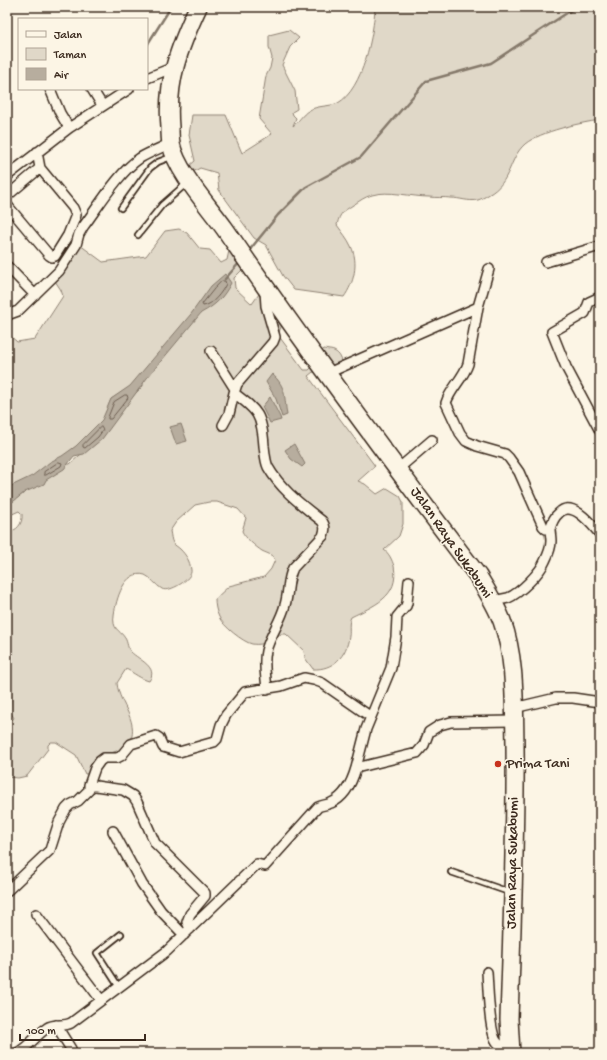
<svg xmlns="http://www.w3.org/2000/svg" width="607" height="1060" viewBox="0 0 607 1060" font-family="'Gochi Hand',sans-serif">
	<rect width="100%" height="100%" fill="#fcf5e5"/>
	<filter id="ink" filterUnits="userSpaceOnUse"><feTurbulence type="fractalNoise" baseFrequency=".025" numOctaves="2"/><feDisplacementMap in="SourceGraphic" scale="8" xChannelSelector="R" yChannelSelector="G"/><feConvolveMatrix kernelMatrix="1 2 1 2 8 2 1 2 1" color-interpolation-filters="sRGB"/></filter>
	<g filter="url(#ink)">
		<path fill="#e0d8c8" stroke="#8e8173" d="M 375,7 L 600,7 L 600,120 C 580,123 541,131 525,144 C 508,159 512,182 488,195 C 485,197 481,199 478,200 C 468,202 460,198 451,198 C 443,197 436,198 429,197 C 412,197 388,190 372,195 C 364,197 360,201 353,205 C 343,212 340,212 337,225 C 342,232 348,239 351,246 C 359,263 354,283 344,297 L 294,290 L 283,276 L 266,245 L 254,238 L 219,190 L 217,173 L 200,168 L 193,172 L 189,166 L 195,161 L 189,135 L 192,115 L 226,115 L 242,153 L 272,134 L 259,119 L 266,76 L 270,68 L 272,58 L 269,47 L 269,35 L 289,30 L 299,38 L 290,47 L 282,65 L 295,91 L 297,109 L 292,112 L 293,115 L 296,118 L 293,126 C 298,122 303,114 308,111 C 317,105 329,107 338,103 C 363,89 374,33 375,7 Z
			M 179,229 L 187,233 L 200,249 L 210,250 L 221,263 L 227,260 L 230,246 L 235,241 C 242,246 248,254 249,263 L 234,278 L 235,288 L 252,304 L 259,294 L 282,324 L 278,335 L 304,370 L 309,370 L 314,365 L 309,359 L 310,356 L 317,355 L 324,349 C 328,350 332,350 334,351 C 346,357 343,373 336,381 C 327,379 321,374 313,372 L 308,376 L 375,466 L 358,481 L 365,484 L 377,494 L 387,488 L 400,496 L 403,502 L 403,524 L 399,536 L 384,550 C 389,553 392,560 394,566 C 400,597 373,606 351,617 C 348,623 350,630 349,636 C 347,656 333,670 313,669 L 305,658 L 304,651 L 286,634 L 281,634 C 272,640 264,646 252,644 C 243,642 223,626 219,617 C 216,611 215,605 215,599 L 229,586 L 264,577 L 271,569 L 275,560 C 272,554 268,554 262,551 C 256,547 245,538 242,531 L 246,518 L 238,509 L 217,502 L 209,502 L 195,505 L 176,522 L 170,531 C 171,535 171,540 173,543 C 174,545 178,547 180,549 C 186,555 190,561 191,570 C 193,579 169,593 162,589 C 155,585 152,578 145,575 C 124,569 116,600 114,615 C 112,630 119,629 125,638 C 128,643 127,648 131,652 C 139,660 159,667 149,681 C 141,679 134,673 126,669 L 117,683 C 119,706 142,721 128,747 L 111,753 C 105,765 99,773 85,774 L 76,755 L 56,742 L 51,742 L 48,745 L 48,749 L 27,776 L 18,778 L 7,777 L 7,725 L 14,718 L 9,710 L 11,699 L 10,691 L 7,690 L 7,532 C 17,531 23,524 22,514 L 19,511 L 10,515 L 7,514 L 7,501 C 27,499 27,481 44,481 L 49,476 L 55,474 L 65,464 L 70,464 L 80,455 L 95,444 L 97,437 L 101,437 C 104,431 107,427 112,422 C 122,409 131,397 143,386 L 144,377 L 156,363 L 161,362 L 162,360 L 154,359 L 131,387 L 111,399 L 103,420 L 77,446 L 63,457 L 50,463 L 33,477 L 7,489 L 7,333 L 17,342 L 35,339 L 63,296 L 61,290 L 55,281 L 56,276 L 54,274 L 80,245 L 103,262 L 146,256 L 165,231 Z"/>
		<path fill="#b7ad9e" stroke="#85796b" d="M 225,274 L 231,283 C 223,298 216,305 201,313 L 147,378 L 102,439 L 84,454 L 74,456 L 64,469 L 46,480 L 44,484 L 25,492 L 14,501 L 7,504 L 7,488 L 32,476 L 50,462 L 62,456 L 76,446 L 102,420 L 111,399 L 130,386 L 191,314 L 211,286 Z
			M 272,374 C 287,387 284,398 287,415 L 282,417 L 276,399 L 266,382 Z
			M 270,397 L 280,417 L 281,420 L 270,423 L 262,407 Z
			M 181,424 L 187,441 L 176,444 L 170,427 Z
			M 294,444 L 305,464 L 302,467 L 291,459 L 285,450 Z"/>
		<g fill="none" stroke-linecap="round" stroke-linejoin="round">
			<path stroke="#6d5e51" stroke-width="1" d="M 222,281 L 225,281 L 226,284 C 222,292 213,305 203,306 L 202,304 L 214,289 Z
				M 125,395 L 127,395 L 128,398 L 111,419 L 108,419 L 108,417 L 114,402 Z
				M 101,427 L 103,430 L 98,437 L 85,448 L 83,447 L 83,445 Z
				M 59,462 L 62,463 L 61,466 L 46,475 L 44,475 L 44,472 Z"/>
			<path stroke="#85796b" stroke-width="2.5" d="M 147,45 L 171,7
				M 248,252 L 278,215 L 306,187 L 361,157 L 426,81 L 491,63 L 576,7
				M 225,279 L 240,262"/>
			<g stroke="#3b2a1e" stroke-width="8">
				<path id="lane" d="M 121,208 L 150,168 L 158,162 L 171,157
					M 138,235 L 162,205 L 187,183
					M 451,872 L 509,892
					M 119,987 L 97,953 L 121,934"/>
			</g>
			<g stroke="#3b2a1e" stroke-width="12">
				<path id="street" d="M 147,78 L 174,67
					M 50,89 L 60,113 L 69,128
					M 92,89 L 102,105
					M 7,176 L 69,128 L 129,89
					M 7,196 L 40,168
					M 7,205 L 49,255 L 52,257 L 55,256 L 68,235 L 76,215 L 73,208 L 40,168 L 37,152
					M 546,262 L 600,246
					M 7,266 L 35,295
					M 489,269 L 478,307 L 468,364 C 463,379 450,389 446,403 L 460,433 L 466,441 L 477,446 L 505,454 L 509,458 L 519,472 L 543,526 L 546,529 L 550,529
					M 265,291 L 266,306 L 275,337 L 273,342 L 237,384 L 234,393 C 258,411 262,415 264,446 C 265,453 265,460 268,467 C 281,490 302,505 322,521 C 326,527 325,530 323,536 L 293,568 C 287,580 289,592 285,605 C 281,621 270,635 266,651 C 263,663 266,677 267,689
					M 600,297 L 589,302 L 585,313 L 552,332 L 566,367 L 600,431
					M 7,315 L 18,311 L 59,271 L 76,245 L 79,234 L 83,227 C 98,207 119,172 140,158 C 150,152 161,148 171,143
					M 211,351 L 235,389
					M 328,373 L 478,307
					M 223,425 L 229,414 L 234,393
					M 398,469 L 432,440
					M 493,601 C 498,600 503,599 508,598 C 520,593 540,573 545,561 C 548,555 551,548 551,541 C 551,537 550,532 550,529 C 552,522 554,517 559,513 C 572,499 592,525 600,534
					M 514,708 L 556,698 L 573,698 L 600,702
					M 356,768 L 366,729 L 391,668 L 396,637 L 397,617 L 406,606 L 407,603 L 409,581
					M 89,785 L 95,768 L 100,761 L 104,758 L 117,758 L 121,756 L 131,744 L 156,736 L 159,738 L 163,747 L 179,752 L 214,742 L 217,739 L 221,725 L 226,715 L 245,692 L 281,686 L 304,678 L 314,680 L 322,683 L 371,717
					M 113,831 L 142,884 L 161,911 L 184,935
					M 7,891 L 50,850 L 59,822 L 66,809 L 70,805 L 78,801 L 89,790 L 89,785 L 123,790 L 133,796 L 137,802 L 155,843 L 205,893 L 205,896 L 190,914 L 187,922 L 190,929
					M 36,914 L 101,1000
					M 487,972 C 488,986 489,1033 497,1042 C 500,1046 506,1048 510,1050
					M 56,1025 L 71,1049
					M 17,1053 C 29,1047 36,1035 47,1028 C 54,1023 64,1027 71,1023 L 167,951 L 257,864 L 265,866 L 318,807 C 322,805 327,805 331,803 C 345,797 352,782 356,768 L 417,753 L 424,745 L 429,732 L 440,725 L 451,722 L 514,721"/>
			</g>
			<g stroke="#3b2a1e" stroke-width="20">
				<path id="highway" d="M 198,7 C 179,48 166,81 170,127 C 170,132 170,138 171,144 C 177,172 208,205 225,229 C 306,347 391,462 478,576 C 487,591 496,605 502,621 C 516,659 514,705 515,744 C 516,836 512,928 509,1019 L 511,1053"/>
			</g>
			<use href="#lane" stroke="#fcf5e5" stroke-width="4.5"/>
			<use href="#street" stroke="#fcf5e5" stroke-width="9"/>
			<use href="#highway" stroke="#fcf5e5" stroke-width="17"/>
		</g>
	</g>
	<circle fill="#c8321e" stroke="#fcf5e5" stroke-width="1.5" cx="498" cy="764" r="4"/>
	<g text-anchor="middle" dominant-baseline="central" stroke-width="3" stroke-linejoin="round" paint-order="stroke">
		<g font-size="15" fill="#3b2a1e" stroke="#fcf5e5">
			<text transform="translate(451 543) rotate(55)">Jalan Raya Sukabumi</text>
			<text transform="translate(513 863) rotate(-89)">Jalan Raya Sukabumi</text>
		</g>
		<g font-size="15" fill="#3b2a1e" stroke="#fcf5e5" text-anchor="start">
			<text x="506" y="764">Prima Tani</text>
		</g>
	</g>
	<rect width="607" height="1060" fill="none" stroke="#fcf5e5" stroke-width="24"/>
	<rect x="12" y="12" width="583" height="1036" fill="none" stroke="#3b2a1e" stroke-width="1.5" filter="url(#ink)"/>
	<rect x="18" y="18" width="130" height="72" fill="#fcf5e5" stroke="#afa495"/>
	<rect x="26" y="31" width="20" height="6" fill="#fcf5e5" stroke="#afa495"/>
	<text x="54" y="38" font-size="12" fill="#3b2a1e">Jalan</text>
	<rect x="26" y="48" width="20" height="12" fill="#e0d8c8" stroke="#afa495"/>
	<text x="54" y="58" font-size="12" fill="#3b2a1e">Taman</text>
	<rect x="26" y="68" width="20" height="12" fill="#b7ad9e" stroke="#afa495"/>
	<text x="54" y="78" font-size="12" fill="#3b2a1e">Air</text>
	<path d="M20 1034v6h125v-6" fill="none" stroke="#3b2a1e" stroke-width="2"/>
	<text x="26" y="1034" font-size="12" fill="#3b2a1e" stroke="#fcf5e5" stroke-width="3" paint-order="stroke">100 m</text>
</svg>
